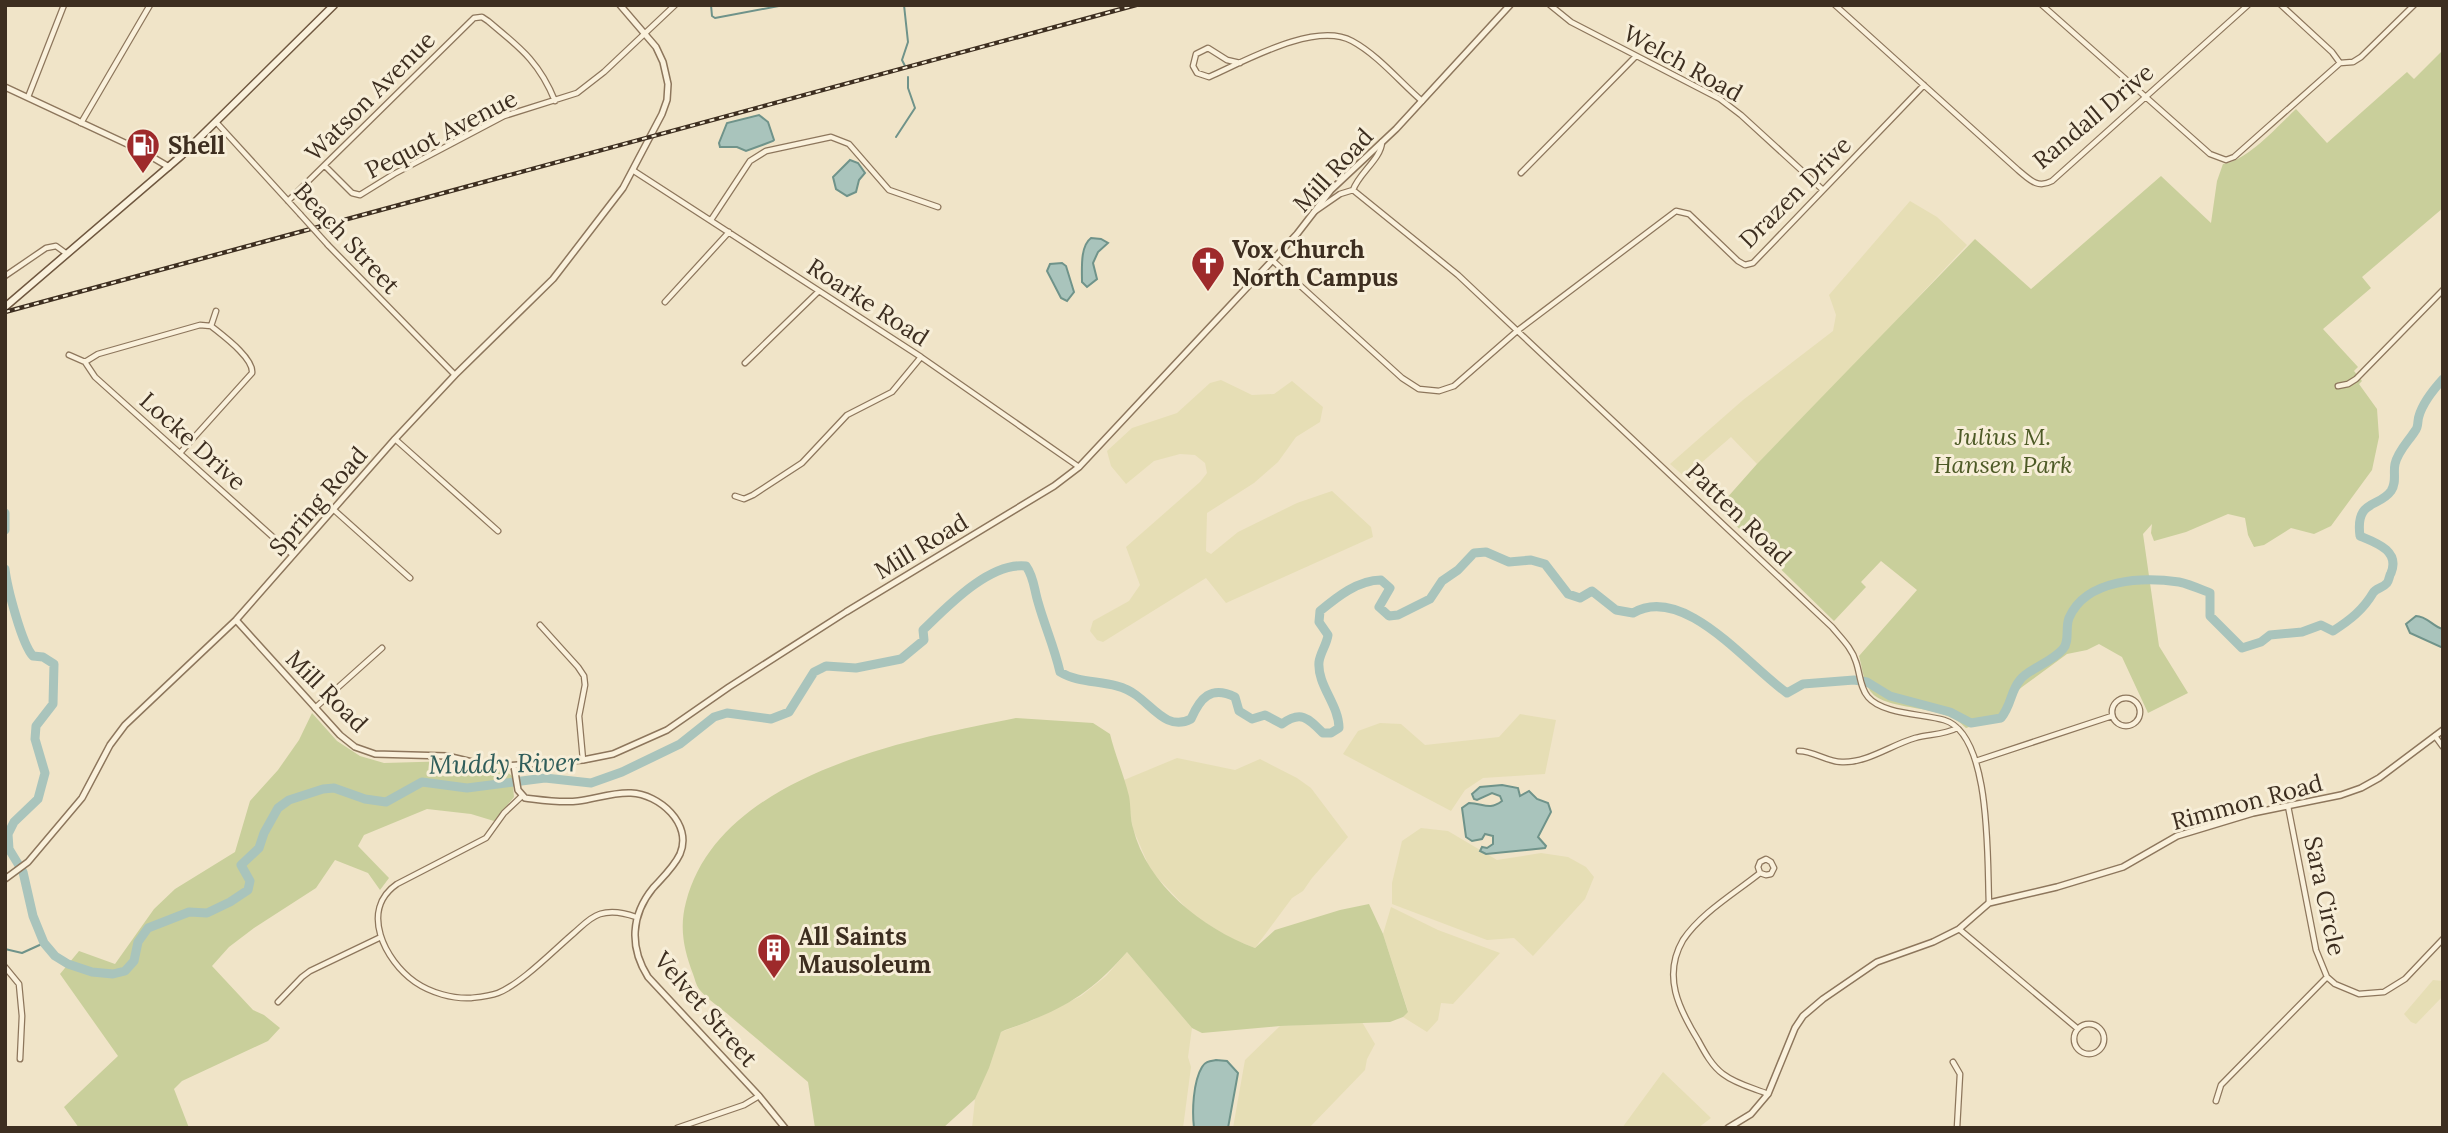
<svg xmlns="http://www.w3.org/2000/svg" width="2448" height="1133" viewBox="0 0 2448 1133" font-family="Lora,serif">
	<rect width="100%" height="100%" fill="#f0e4c8"/>
	<path fill="#e6deb5" d="M 1910,201 L 1937,217 L 1967,245 L 1863,356 L 1757,464 L 1731,437 L 1685,477 L 1670,464 L 1743,400 L 1833,331 L 1836,315 L 1829,295 Z
		M 1221,380 L 1252,395 L 1274,394 L 1292,381 L 1323,407 L 1320,422 L 1296,437 L 1278,462 L 1254,483 L 1207,513 L 1206,551 L 1211,554 L 1238,532 L 1297,503 L 1332,491 L 1371,527 L 1373,537 L 1226,603 L 1206,578 L 1103,642 L 1097,640 L 1090,631 L 1093,621 L 1129,601 L 1140,585 L 1126,547 L 1200,482 L 1207,473 L 1205,463 L 1195,455 L 1180,454 L 1154,461 L 1126,484 L 1111,466 L 1107,451 L 1132,428 L 1177,413 L 1210,383 Z
		M 1520,714 L 1556,720 L 1545,774 L 1483,778 L 1465,790 L 1451,811 L 1343,754 L 1358,731 L 1380,723 L 1401,724 L 1425,745 L 1499,737 Z
		M 1177,758 L 1235,770 L 1260,759 L 1297,778 L 1311,788 L 1348,837 L 1312,878 L 1303,891 L 1292,898 L 1255,948 L 1230,938 L 1193,915 L 1151,871 L 1133,829 L 1124,780 Z
		M 1421,828 L 1448,831 L 1497,860 L 1541,853 L 1568,857 L 1586,867 L 1594,877 L 1585,899 L 1533,956 L 1514,938 L 1487,940 L 1392,904 L 1392,883 L 1402,841 Z
		M 1391,907 L 1438,930 L 1500,953 L 1453,1004 L 1441,1003 L 1438,1020 L 1427,1032 L 1403,1017 L 1408,1011 L 1383,934 Z
		M 1127,952 L 1192,1028 L 1188,1057 L 1191,1067 L 1183,1128 L 972,1128 L 975,1099 L 1001,1032 L 1033,1020 L 1081,996 L 1106,976 Z
		M 2433,980 L 2443,981 L 2443,996 L 2416,1024 L 2411,1022 L 2404,1014 Z
		M 1362,1022 L 1375,1044 L 1367,1059 L 1365,1070 L 1309,1128 L 1233,1128 L 1245,1060 L 1280,1026 Z
		M 1663,1072 L 1711,1118 L 1698,1128 L 1622,1128 Z"/>
	<path fill="#c9cf9b" d="M 2443,50 L 2443,208 L 2362,277 L 2371,288 L 2323,329 L 2358,367 L 2354,371 L 2362,381 L 2359,384 L 2377,409 L 2379,437 L 2372,470 L 2331,526 L 2314,534 L 2291,528 L 2264,545 L 2254,547 L 2248,535 L 2245,518 L 2228,514 L 2186,532 L 2154,541 L 2151,533 L 2152,524 L 2143,534 L 2159,646 L 2188,693 L 2148,713 L 2122,657 L 2099,644 L 2087,650 L 2067,654 L 2022,687 L 2014,694 L 2006,715 L 1966,728 C 1943,702 1882,713 1869,689 C 1863,680 1862,666 1859,656 L 1917,590 L 1881,561 L 1861,582 L 1866,587 L 1834,621 L 1718,508 L 1757,464 L 1975,239 L 2031,289 L 2161,176 L 2211,223 L 2217,181 L 2223,164 C 2247,161 2278,126 2296,109 L 2327,143 L 2407,72 L 2414,79 Z
		M 312,713 L 337,741 L 360,756 L 384,763 L 453,761 L 507,772 L 512,776 L 514,797 L 494,821 L 471,814 L 427,809 L 364,835 L 358,846 L 389,878 L 380,890 L 368,873 L 335,860 L 316,888 L 254,928 L 229,947 L 212,966 L 253,1010 L 264,1015 L 280,1028 L 268,1041 L 182,1081 L 174,1089 L 189,1128 L 79,1128 L 64,1107 L 118,1056 L 60,974 L 79,951 L 115,964 L 154,909 L 175,889 L 235,852 L 250,801 L 278,770 L 299,740 Z
		M 1016,718 L 1093,723 L 1110,734 C 1115,755 1124,775 1129,796 C 1131,807 1130,818 1133,828 C 1147,885 1202,928 1255,948 L 1275,930 L 1340,910 L 1369,904 L 1383,934 L 1408,1012 L 1403,1017 L 1390,1022 L 1280,1026 L 1202,1033 L 1192,1028 L 1127,952 C 1098,985 1073,1004 1032,1020 C 1022,1025 1011,1027 1001,1032 L 989,1068 L 975,1099 L 943,1128 L 815,1128 L 808,1082 C 782,1060 757,1039 731,1017 C 721,1008 707,999 699,989 C 696,985 695,979 693,974 C 684,950 679,928 686,902 C 719,775 905,740 1016,718 Z"/>
	<path fill="#a9c4bc" stroke="#6f938a" stroke-width="2" d="M 759,115 L 768,122 L 774,140 L 773,141 L 746,151 L 737,147 L 720,147 L 719,143 L 727,123 Z
		M 850,160 L 858,163 L 865,173 L 859,180 L 856,192 L 847,196 L 836,189 L 833,177 Z
		M 1091,238 L 1101,239 L 1108,243 L 1098,252 L 1093,263 L 1097,279 L 1087,287 L 1082,282 C 1082,269 1080,246 1091,238 Z
		M 1062,263 L 1066,266 L 1074,292 L 1067,301 L 1061,298 L 1047,271 L 1050,264 Z
		M 2416,616 C 2427,616 2433,627 2443,629 L 2443,648 L 2410,633 L 2406,624 Z
		M 1502,785 L 1518,788 L 1520,796 L 1529,791 L 1537,799 L 1548,803 L 1551,812 L 1538,837 L 1546,846 L 1545,848 L 1486,854 L 1480,851 L 1482,847 L 1487,848 L 1493,844 L 1493,836 L 1485,834 L 1482,839 L 1472,841 L 1466,837 L 1462,808 L 1469,803 C 1483,803 1489,811 1502,801 L 1500,796 L 1492,793 L 1477,800 L 1474,799 L 1472,794 L 1480,787 Z
		M 1216,1060 L 1227,1061 L 1238,1073 L 1228,1128 L 1194,1128 C 1192,1111 1193,1082 1202,1067 C 1205,1061 1211,1061 1216,1060 Z"/>
	<g fill="none" stroke-linecap="round" stroke-linejoin="round">
		<path stroke="#6f938a" stroke-width="2" d="M 711,5 L 712,16 L 715,18 L 784,5
			M 904,5 L 908,42 L 902,60 L 905,66
			M 896,137 L 915,108 L 908,88 L 908,77
			M 5,949 L 22,953 L 44,943"/>
		<path stroke="#a9c4bc" stroke-width="9" d="M 5,513 L 5,530
			M 5,569 C 7,587 22,645 33,656 L 43,657 L 54,664 L 53,704 L 36,726 L 35,739 L 45,773 L 38,799 L 14,822 L 8,834 L 9,849 L 23,872 L 33,916 L 44,943 L 55,956 L 68,964 L 92,972 L 113,974 L 125,971 L 134,961 L 138,942 L 148,928 L 189,912 L 207,913 L 230,902 L 248,890 L 250,881 L 241,865 L 259,848 L 264,833 L 278,808 L 289,800 L 323,789 L 334,788 L 365,799 L 386,802 L 422,782 L 467,788 L 545,778 L 591,783 L 622,772 L 680,744 L 714,717 L 727,713 L 771,719 L 789,712 L 814,672 L 826,666 L 856,668 L 901,659 L 924,640 L 923,630 C 947,607 989,562 1026,566 C 1034,577 1034,589 1038,602 C 1045,627 1054,646 1060,672 C 1083,686 1113,678 1136,695 C 1154,708 1168,731 1191,719 C 1200,698 1211,685 1235,697 L 1239,711 L 1252,719 L 1265,715 L 1282,724 C 1301,710 1308,718 1323,733 L 1331,733 L 1339,728 C 1339,705 1317,685 1319,662 C 1320,653 1327,644 1328,635 L 1319,622 L 1320,611 C 1337,597 1358,580 1381,580 L 1390,588 L 1379,607 L 1389,616 L 1398,615 L 1430,599 L 1442,581 L 1458,570 L 1474,553 L 1486,552 L 1509,562 L 1531,560 L 1545,564 L 1568,594 L 1580,598 L 1592,591 L 1616,610 L 1633,613 C 1684,583 1748,666 1787,693 L 1803,684 L 1854,680 L 1867,682 L 1890,696 L 1950,712 L 1971,723 L 2001,718 C 2012,704 2010,692 2020,680 C 2028,669 2051,663 2063,649 C 2070,641 2065,628 2069,618 C 2086,578 2144,577 2179,582 C 2189,584 2200,589 2210,593 L 2210,616 L 2242,648 L 2261,642 L 2270,635 L 2302,632 L 2321,625 L 2333,631 C 2350,620 2363,610 2373,593 C 2376,588 2383,588 2387,583 C 2389,581 2389,576 2391,573 C 2400,551 2377,543 2360,536 C 2355,499 2379,508 2391,491 C 2397,482 2393,473 2395,464 C 2398,451 2408,442 2415,431 C 2419,427 2417,421 2419,416 C 2423,402 2433,390 2443,379"/>
		<g stroke="#8d765c" stroke-width="7">
			<path id="minor" d="M 1550,5 L 1571,22 L 1720,99 L 1741,115 L 1823,190
				M 1835,5 L 2018,170 C 2029,179 2037,189 2052,181 L 2248,5
				M 2042,5 L 2210,154 L 2226,160 L 2234,157 L 2340,63 L 2353,62 L 2361,57 L 2414,5
				M 2281,5 L 2332,52 L 2340,63
				M 1240,63 L 1227,60 L 1208,48 L 1196,54 L 1193,66 L 1197,73 L 1209,77 C 1245,61 1315,21 1352,41 C 1378,55 1400,82 1422,101
				M 28,97 L 64,5
				M 216,122 L 300,214
				M 81,123 L 150,5
				M 1382,142 C 1381,159 1359,173 1353,190 L 1458,275 L 1832,627 C 1841,638 1852,648 1856,662 C 1860,673 1860,688 1868,697 C 1882,714 1923,714 1944,720 C 1992,734 1987,862 1989,903
				M 325,166 L 352,193 L 360,195 L 394,174 L 504,116 L 577,93 L 604,72 L 675,5
				M 634,171 L 921,357 L 1079,467
				M 1521,173 L 1636,56
				M 288,201 L 474,18 L 482,17 L 488,21 C 519,47 539,61 555,101
				M 1314,212 L 1340,194 L 1353,190
				M 711,220 L 750,161 L 766,151 L 831,137 L 849,144 L 889,190 L 938,207
				M 328,245 L 455,375
				M 1272,260 L 1402,378 L 1419,389 L 1439,391 L 1454,386 L 1517,331 L 1676,211 L 1689,214 L 1738,261 L 1745,265 L 1753,263 L 1924,85
				M 5,276 L 46,248 L 56,246 L 67,254
				M 665,302 L 729,232
				M 69,355 L 85,362 L 95,377 L 293,555
				M 85,362 L 98,354 L 200,325 L 211,326 L 216,311
				M 745,363 L 819,291
				M 2338,386 L 2348,384 L 2356,379 L 2443,290
				M 395,439 L 498,531
				M 180,453 L 252,373 C 254,358 222,335 211,326
				M 735,496 L 744,499 L 753,495 L 802,463 L 847,415 L 892,392 L 921,357
				M 333,509 L 410,578
				M 540,625 L 578,667 L 584,676 L 585,685 L 579,716 L 583,760
				M2112 712a14 14 0 1 1 28 0a14 14 0 1 1-28 0Z
				M 315,708 L 382,648
				M 2435,736 L 2443,747
				M 1799,751 C 1814,751 1827,762 1842,762 C 1867,763 1891,745 1915,738 C 1929,734 1944,735 1957,728
				M 1976,761 L 2112,716
				M 522,796 L 504,813 L 486,838 L 397,884 C 359,910 385,961 415,982 C 431,993 453,999 471,998 C 480,997 490,996 498,993 C 521,984 554,950 574,933 C 581,927 590,917 600,914 C 612,910 625,913 636,917
				M 2288,806 L 2316,950 L 2327,977 L 2335,984 L 2359,994 L 2384,992 L 2405,979 L 2443,939
				M 1760,873 L 1758,867 L 1760,862 L 1766,859 L 1771,862 L 1774,868 L 1771,874 L 1766,875 L 1760,873 C 1735,893 1701,913 1683,940 C 1662,976 1679,1009 1698,1040 C 1705,1053 1712,1066 1723,1074 C 1736,1084 1753,1088 1768,1094
				M 1959,929 L 2078,1029
				M 5,967 L 19,984 L 22,1016 L 20,1059
				M 278,1002 L 302,977 L 310,971 L 381,937
				M2074 1039a15 15 0 1 1 30 0a15 15 0 1 1-30 0Z
				M 1953,1062 L 1960,1074 L 1957,1128
				M 2216,1101 L 2221,1085 L 2327,977
				M 677,1128 L 744,1105 L 759,1096"/>
		</g>
		<g stroke="#8d765c" stroke-width="8">
			<path id="tertiary" d="M 5,87 L 140,150 L 169,167
				M 236,620 L 340,735 L 355,747 L 375,754 L 447,756 L 493,767 L 583,760 L 613,754 L 667,730 L 729,687 L 846,612 L 1054,486 L 1079,467 L 1297,234 L 1331,190 L 1396,129 L 1510,5
				M 514,766 L 518,790 L 525,798 C 542,800 560,803 578,801 C 595,799 613,792 631,793 C 659,794 693,824 680,854 C 674,867 662,878 653,888 C 631,915 629,947 648,977 L 759,1096 L 785,1128
				M 5,879 L 28,862 L 82,798 L 110,745 L 125,725 L 236,620 L 395,439 L 455,375 L 553,279 L 623,188 L 662,114 L 667,100 L 668,84 L 663,62 L 656,47 L 620,5
				M 1728,1128 L 1751,1114 L 1768,1094 L 1795,1028 L 1803,1016 L 1823,999 L 1877,962 L 1933,942 L 1959,929 L 1989,903 L 2057,887 L 2123,867 L 2177,836 L 2253,813 L 2341,795 L 2361,788 L 2379,778 L 2443,730"/>
		</g>
		<g stroke="#6f573f" stroke-width="9">
			<path id="secondary" d="M 5,307 L 181,156 L 334,5"/>
		</g>
		<use href="#minor" stroke="#faf1dc" stroke-width="4.5"/>
		<use href="#tertiary" stroke="#faf1dc" stroke-width="5"/>
		<use href="#secondary" stroke="#faf1dc" stroke-width="6"/>
		<g stroke="#3d2e20" stroke-width="4.5">
			<path id="rail" d="M 5,312 L 1136,5"/>
		</g>
		<use href="#rail" stroke="#f7eed8" stroke-width="2" stroke-dasharray="5" stroke-linecap="butt"/>
		<g stroke="#8d765c" stroke-width="7" stroke-linecap="butt">
			<path id="minor-bridge" d="M 300,214 L 328,245"/>
		</g>
		<use href="#minor-bridge" stroke="#faf1dc" stroke-width="4.5"/>
	</g>
	<defs>
		<g id="fuel-pin" transform="scale(1.75)"><path d="M0 17L-7.5 6A9.5 9.5 0 1 1 7.5 6Z" fill="#9e2a2b" stroke="#f7eed8"/><path d="M-5.5-6h7V0h2V4h1.3V-2.5L3-4.5l.8-.8L6-3V5H2.5V1h-1V6h-7ZM-4.2-4.7v3.2H.2V-4.7Z" fill="#fff"/></g>
		<g id="church-pin" transform="scale(1.75)"><path d="M0 17L-7.5 6A9.5 9.5 0 1 1 7.5 6Z" fill="#9e2a2b" stroke="#f7eed8"/><path d="M-1.2-6h2.4v3.5h3.3v2.4h-3.3V6h-2.4V-.1h-3.3v-2.4h3.3Z" fill="#fff"/></g>
		<g id="building-pin" transform="scale(1.75)"><path d="M0 17L-7.5 6A9.5 9.5 0 1 1 7.5 6Z" fill="#9e2a2b" stroke="#f7eed8"/><path d="M-4-6H4V6H1V3H-1V6H-4ZM-2.5-4.3h1.7v1.8h-1.7ZM.8-4.3h1.7v1.8H.8ZM-2.5-1h1.7V.8h-1.7ZM.8-1h1.7V.8H.8Z" fill="#fff"/></g>
	</defs>
	<g fill-rule="evenodd">
		<use href="#fuel-pin" x="143" y="145"/>
		<use href="#church-pin" x="1208" y="263"/>
		<use href="#building-pin" x="774" y="950"/>
	</g>
	<g text-anchor="middle" dominant-baseline="central" stroke-width="6" stroke-linejoin="round" paint-order="stroke">
		<g font-size="24" fill="#3d2e20" stroke="#f7eed8">
			<text transform="translate(1683 63) rotate(29)">Welch Road</text>
			<text transform="translate(370 96) rotate(-45)">Watson Avenue</text>
			<text transform="translate(2093 116) rotate(-40)">Randall Drive</text>
			<text transform="translate(441 134) rotate(-27)">Pequot Avenue</text>
			<text transform="translate(1333 170) rotate(-47)">Mill Road</text>
			<text transform="translate(1795 192) rotate(-45)">Drazen Drive</text>
			<text transform="translate(347 238) rotate(47)">Beach Street</text>
			<text transform="translate(868 302) rotate(33)">Roarke Road</text>
			<text transform="translate(193 441) rotate(42)">Locke Drive</text>
			<text transform="translate(318 501) rotate(-49)">Spring Road</text>
			<text transform="translate(1739 514) rotate(44)">Patten Road</text>
			<text transform="translate(921 546) rotate(-31)">Mill Road</text>
			<text transform="translate(327 691) rotate(45)">Mill Road</text>
			<text transform="translate(2247 802) rotate(-15)">Rimmon Road</text>
			<text transform="translate(2325 896) rotate(78)">Sara Circle</text>
			<text transform="translate(706 1009) rotate(49)">Velvet Street</text>
		</g>
		<g font-size="24" font-weight="bold" fill="#3d2e20" stroke="#f7eed8" text-anchor="start">
			<text x="168" y="145">Shell</text>
			<text x="1232" y="249">Vox Church<tspan x="1232" dy="28">North Campus</tspan></text>
			<text x="798" y="936">All Saints<tspan x="798" dy="28">Mausoleum</tspan></text>
		</g>
		<g font-size="24" font-style="italic" fill="#4d5a26" stroke="#f7eed8">
			<text x="2003" y="436">Julius M.<tspan x="2003" dy="28">Hansen Park</tspan></text>
		</g>
		<g font-size="26" font-style="italic" fill="#2f5d5a" stroke="#f7eed8">
			<text transform="translate(504 763) rotate(-1)">Muddy River</text>
		</g>
	</g>
	<rect width="2448" height="1133" fill="none" stroke="#3d2e20" stroke-width="14"/>
</svg>
